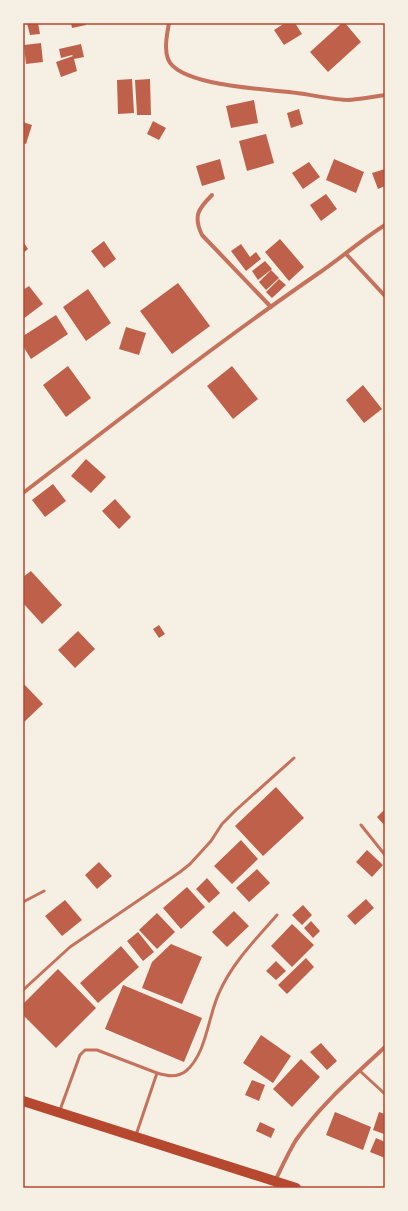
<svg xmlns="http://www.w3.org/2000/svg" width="408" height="1211" viewBox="0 0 408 1211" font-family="Manrope,sans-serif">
	<rect width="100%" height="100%" fill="#f6efe4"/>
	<path fill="#bf614a" d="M 27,23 L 38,23 L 40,34 L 30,35 Z
		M 71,23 L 86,23 L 86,25 L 72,28 Z
		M 285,23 L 295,23 L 302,34 L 284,45 L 274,30 Z
		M 342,23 L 345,23 L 361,42 L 328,72 L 310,52 Z
		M 41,43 L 43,62 L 26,64 L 24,45 Z
		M 81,44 L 84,57 L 74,59 L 77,71 L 61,77 L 56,62 L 73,56 L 72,55 L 61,58 L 59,49 Z
		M 132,79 L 134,113 L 118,114 L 117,80 Z
		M 150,79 L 151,115 L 137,115 L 135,80 Z
		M 254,100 L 258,123 L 231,128 L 226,106 Z
		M 299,109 L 303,124 L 291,128 L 287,113 Z
		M 153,121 L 166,128 L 159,140 L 147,134 Z
		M 23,122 L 32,125 L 26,144 L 23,143 Z
		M 266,134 L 274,163 L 247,171 L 239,141 Z
		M 220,159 L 225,179 L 202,186 L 196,166 Z
		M 334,159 L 364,172 L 356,193 L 326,180 Z
		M 309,162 L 320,177 L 303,189 L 292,173 Z
		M 385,169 L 385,186 L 378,189 L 372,173 Z
		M 326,194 L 337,209 L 321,221 L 310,205 Z
		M 280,239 L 304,267 L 289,281 L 265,252 Z
		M 23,241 L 28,249 L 23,253 Z
		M 104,241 L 116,259 L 104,268 L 91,251 Z
		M 241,244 L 250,257 L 256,252 L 261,259 L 246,271 L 231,251 Z
		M 265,261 L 272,269 L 258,280 L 252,271 Z
		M 271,270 L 279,278 L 266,290 L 259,282 Z
		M 279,279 L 286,285 L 272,298 L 266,292 Z
		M 178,283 L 210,326 L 172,354 L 140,311 Z
		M 29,286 L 43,304 L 23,319 L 23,290 Z
		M 88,289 L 111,323 L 86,341 L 63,307 Z
		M 56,315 L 68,334 L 31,359 L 23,346 L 23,336 Z
		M 126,327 L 146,333 L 139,355 L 119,349 Z
		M 68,366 L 91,398 L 66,417 L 43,385 Z
		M 232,366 L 258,399 L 233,419 L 207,386 Z
		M 363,385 L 382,409 L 364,423 L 346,400 Z
		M 86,459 L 106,477 L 91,493 L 71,476 Z
		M 53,484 L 66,501 L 45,517 L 32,500 Z
		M 115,499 L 131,517 L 119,529 L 102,511 Z
		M 31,571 L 62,605 L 42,624 L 23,603 L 23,577 Z
		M 159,625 L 165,634 L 159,638 L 153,629 Z
		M 78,631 L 95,649 L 75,668 L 58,650 Z
		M 23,683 L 43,704 L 23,723 Z
		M 276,787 L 304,818 L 263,856 L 235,826 Z
		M 385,809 L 385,826 L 377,817 Z
		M 241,840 L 258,859 L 232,884 L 214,866 Z
		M 367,850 L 383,865 L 372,877 L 356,862 Z
		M 99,862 L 112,876 L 97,889 L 85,875 Z
		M 257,869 L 270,883 L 249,902 L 236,888 Z
		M 207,878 L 220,893 L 209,903 L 196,889 Z
		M 187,887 L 205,907 L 181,929 L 163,908 Z
		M 366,899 L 374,908 L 355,925 L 347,916 Z
		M 65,900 L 82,920 L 62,936 L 45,916 Z
		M 303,905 L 312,915 L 302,925 L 292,915 Z
		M 234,911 L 249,926 L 227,947 L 212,932 Z
		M 157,913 L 175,932 L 157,949 L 139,930 Z
		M 311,921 L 320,931 L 313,938 L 304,928 Z
		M 292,924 L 314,945 L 292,967 L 271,946 Z
		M 138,932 L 154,952 L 143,961 L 127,941 Z
		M 171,944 L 202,957 L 182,1004 L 142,988 L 152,962 Z
		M 121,946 L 139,967 L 98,1003 L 80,983 Z
		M 306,958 L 314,967 L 287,994 L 278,985 Z
		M 276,961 L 286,971 L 276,980 L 266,971 Z
		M 58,969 L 96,1008 L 56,1048 L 23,1015 L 23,1004 Z
		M 123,985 L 202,1018 L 184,1062 L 105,1029 Z
		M 261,1035 L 291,1056 L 273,1083 L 243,1063 Z
		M 321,1043 L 337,1061 L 327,1070 L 310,1052 Z
		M 301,1059 L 320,1077 L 292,1107 L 273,1089 Z
		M 252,1080 L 265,1085 L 259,1101 L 245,1095 Z
		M 335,1112 L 371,1127 L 363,1150 L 326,1135 Z
		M 379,1112 L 385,1114 L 384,1134 L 373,1130 Z
		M 260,1122 L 275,1129 L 271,1138 L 256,1131 Z
		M 376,1138 L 385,1142 L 385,1158 L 370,1152 Z"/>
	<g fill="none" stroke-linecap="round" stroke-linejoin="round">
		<path stroke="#c5725c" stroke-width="3" d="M 361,825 L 385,855
			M 23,902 L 44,891
			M 23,990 L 70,947 L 180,872 L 190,864 L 211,841 L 222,824 L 236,810 L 294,758
			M 360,1071 L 385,1094
			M 60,1110 L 80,1055 L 85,1050 L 97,1050 L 157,1073
			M 136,1135 L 157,1073 C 167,1076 177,1078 186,1071 C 207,1053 208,1016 219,993 C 232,963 256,939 277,915"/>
		<path stroke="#c5725c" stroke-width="4" d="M 169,23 C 167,34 164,49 168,59 C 179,87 271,89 297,93 C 313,95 334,100 349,100 C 361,99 373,97 385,95
			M 212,195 C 198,209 193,216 202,235 L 271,307
			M 346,254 L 385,296
			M 23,493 C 120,419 216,344 316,275 C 340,259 361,240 385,225
			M 275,1181 C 282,1167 288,1153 296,1140 C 321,1104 354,1076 385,1047"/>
		<path stroke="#b5482f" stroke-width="10" d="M 23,1101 L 296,1188"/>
	</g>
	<rect width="408" height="1211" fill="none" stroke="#f6efe4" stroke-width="48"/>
	<rect x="24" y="24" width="360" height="1163" fill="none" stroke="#b5482f" stroke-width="1.5"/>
</svg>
